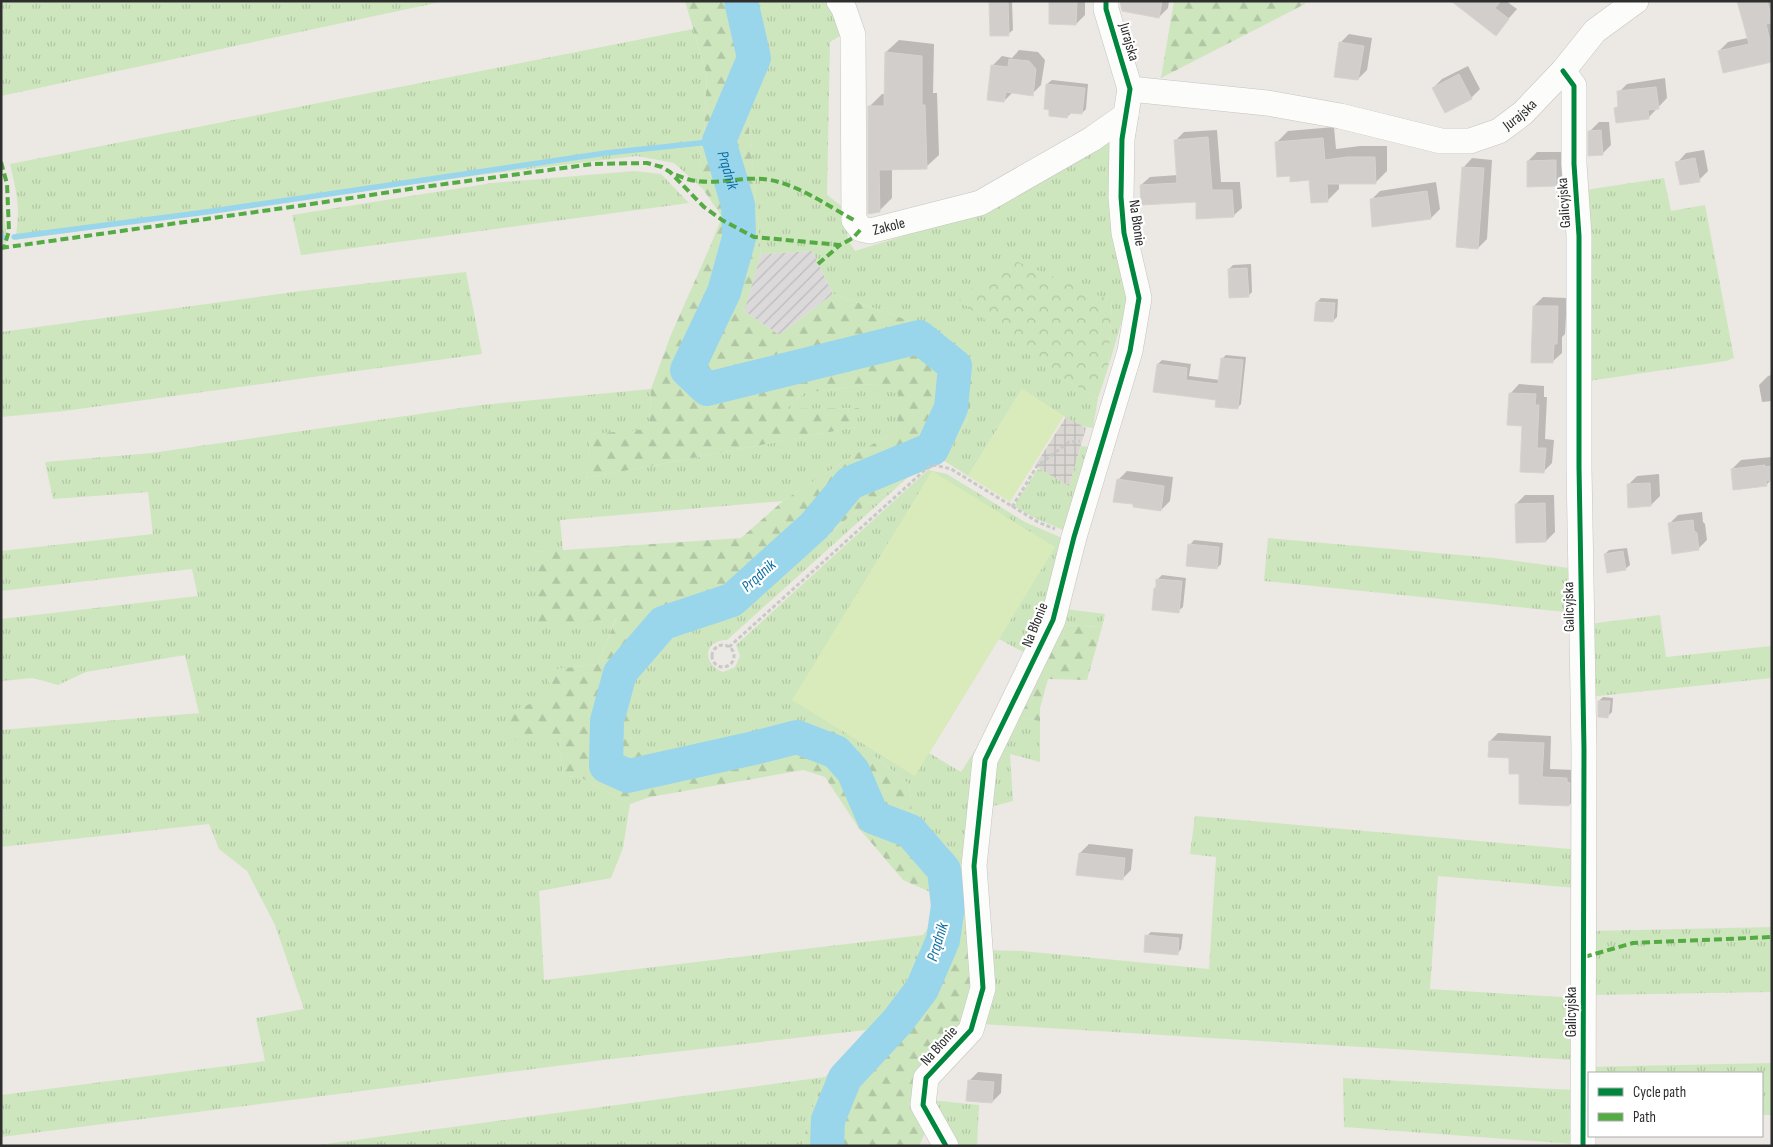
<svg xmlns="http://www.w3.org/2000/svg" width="1773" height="1147" viewBox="0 0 1773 1147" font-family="'Sofia Sans Condensed',sans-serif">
	<defs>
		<pattern id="industrial-furrows" width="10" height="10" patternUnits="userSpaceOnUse" patternTransform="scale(1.25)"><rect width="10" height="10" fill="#dcd9db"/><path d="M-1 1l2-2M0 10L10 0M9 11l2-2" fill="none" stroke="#bdbbbc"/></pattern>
		<pattern id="grass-tufts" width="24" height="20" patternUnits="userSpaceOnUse" patternTransform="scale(1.25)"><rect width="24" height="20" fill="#cee6be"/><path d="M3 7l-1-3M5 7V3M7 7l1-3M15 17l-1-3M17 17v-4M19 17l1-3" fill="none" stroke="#b1c6a4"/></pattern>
		<pattern id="forest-firs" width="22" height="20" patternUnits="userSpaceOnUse" patternTransform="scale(1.25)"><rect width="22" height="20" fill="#cee6be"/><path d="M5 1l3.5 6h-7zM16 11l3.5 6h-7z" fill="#b1c6a4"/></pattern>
		<pattern id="park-crowns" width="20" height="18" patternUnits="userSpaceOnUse" patternTransform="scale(1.25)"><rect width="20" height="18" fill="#cee6be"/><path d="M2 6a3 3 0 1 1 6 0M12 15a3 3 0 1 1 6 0" fill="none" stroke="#b1c6a4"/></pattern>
		<pattern id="plaza-grid" width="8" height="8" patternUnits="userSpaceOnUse" patternTransform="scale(1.25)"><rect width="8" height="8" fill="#dad6d2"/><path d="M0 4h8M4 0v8" fill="none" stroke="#bbb8b5"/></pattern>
	</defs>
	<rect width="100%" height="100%" fill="#ece8e4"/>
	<path fill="url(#industrial-furrows)" d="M 812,251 L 833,294 L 779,335 L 744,311 L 761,254 Z"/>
	<path fill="url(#grass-tufts)" d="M 1,1 L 445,1 L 1,96 Z
		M 757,1 L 826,1 L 845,33 L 830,42 L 827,195 L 844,208 L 848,240 L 855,251 L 986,210 L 1107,141 L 1116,147 L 1128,300 L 1108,368 L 1112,301 L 1054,374 L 1098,398 L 1093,428 C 1074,427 1039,400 1022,389 L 968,476 L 943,460 L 968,419 L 937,333 L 910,321 L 833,294 L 812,251 L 761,254 L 747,109 L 763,57 Z
		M 693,29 L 707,76 L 704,132 L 699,162 L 703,189 L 674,163 L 637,156 L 487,174 L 15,240 C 21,209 17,194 10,164 Z
		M 634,171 L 661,174 L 689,203 L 301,255 L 292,215 L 492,183 Z
		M 1664,178 L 1671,211 L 1705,205 L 1734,358 L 1726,361 L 1588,381 L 1592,258 L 1579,191 Z
		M 1,196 L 6,230 L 6,243 L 1,244 Z
		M 466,272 L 482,354 L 64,411 L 1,417 L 1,332 L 301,291 Z
		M 871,384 L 899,394 L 897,430 L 854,455 L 783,501 L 560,520 L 563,551 L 535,552 L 616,618 L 598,664 L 549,670 L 560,738 L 563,776 L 580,777 L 630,804 L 623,848 L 611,878 L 539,891 L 544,980 L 923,935 L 899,1002 L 866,1030 L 603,1060 L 1,1137 L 1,1095 L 265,1061 L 256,1018 L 304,1009 L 275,925 L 247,871 L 219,849 L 209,824 L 1,847 L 1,730 L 199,713 L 185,655 L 86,672 L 58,685 L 33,678 L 1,681 L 1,619 L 198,596 L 192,569 L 1,591 L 1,551 L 153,534 L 148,492 L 53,499 L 45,462 L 152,453 L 481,405 L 651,389 L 649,430 L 591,434 L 586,478 L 856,427 L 858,408 L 785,410 L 804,393 Z
		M 1081,446 L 1096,448 L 1070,533 L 1035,518 L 1014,506 L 1037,470 L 1040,469 L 1069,486 Z
		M 928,470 L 947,474 L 1025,522 L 1069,541 L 1029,655 L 999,639 L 1055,547 L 915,776 L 929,753 L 961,772 L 992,724 L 967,860 L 913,821 L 909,784 L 878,759 L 838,733 L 815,731 L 782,733 L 754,737 L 689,758 L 643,759 L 630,737 L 630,694 L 645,657 L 672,633 L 716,622 L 816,547 L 851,515 L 906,479 L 727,640 C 703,640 702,664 723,672 L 735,667 L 740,656 L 736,645 Z
		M 1268,538 L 1494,558 L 1576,569 L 1576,613 L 1264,581 Z
		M 1065,609 L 1105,614 L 1102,627 L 1062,625 Z
		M 1660,615 L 1666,657 L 1772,646 L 1772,678 L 1589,697 L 1589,624 Z
		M 1017,717 L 1040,721 L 1040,762 L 1010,754 L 1013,801 L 986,808 L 995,762 Z
		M 1195,816 L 1581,850 L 1577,888 L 1438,876 L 1430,989 L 1577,998 L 1591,931 L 1772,927 L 1772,992 L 1590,995 L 1588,1067 L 1772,1063 L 1772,1115 L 1762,1115 L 1762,1073 L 1589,1073 L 1574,1144 L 1344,1127 L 1343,1078 L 1574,1090 L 1574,1060 L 981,1024 L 985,950 L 1022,951 L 1209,969 L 1216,857 L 1190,854 Z
		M 825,1077 L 810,1114 L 802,1146 L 318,1145 Z
		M 930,1100 L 979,1105 L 977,1146 L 952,1146 Z"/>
	<path fill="url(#forest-firs)" d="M 685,1 L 757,1 L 763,57 L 747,109 L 761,254 L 744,311 L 779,335 L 833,294 L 910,321 L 937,333 L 958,347 L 973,385 L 968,419 L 943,460 L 925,463 L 906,479 L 851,515 L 816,546 L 716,622 L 672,633 L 645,657 L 630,694 L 630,737 L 644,759 L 689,758 L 754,737 L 782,733 L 815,731 L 838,732 L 878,759 L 909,784 L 913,821 L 967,860 L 974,992 L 965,1021 L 921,1068 L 926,1131 L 919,1146 L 802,1146 L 810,1114 L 825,1077 L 866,1030 L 899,1002 L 923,935 L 934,920 L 935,894 L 903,880 L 858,827 L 825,777 L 803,770 L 650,797 L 630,804 L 580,777 L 563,776 L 560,738 L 509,740 L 506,713 L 549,697 L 549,670 L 598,664 L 616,619 L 537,625 L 535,552 L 741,538 L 783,501 L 854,455 L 897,430 L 898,394 L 871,384 L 804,393 L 786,409 L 859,408 L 856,427 L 586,478 L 591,434 L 649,429 L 651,389 L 670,337 L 709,249 L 722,217 L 703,189 L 699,162 L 704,132 L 707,76 Z
		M 1174,1 L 1305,1 L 1305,4 L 1161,78 Z
		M 1062,625 L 1102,627 L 1087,680 L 1048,679 L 1040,708 L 1040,721 L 1017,717 Z"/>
	<path fill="url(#park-crowns)" d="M 1008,258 L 1112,301 L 1108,368 L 1098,398 L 1054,374 L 959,300 Z"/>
	<path fill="#d9eabb" d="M 1022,389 L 1064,416 L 1010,502 L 968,476 Z
		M 932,471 L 1055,547 L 915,776 L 792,700 Z"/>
	<path fill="url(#plaza-grid)" d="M 1066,417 L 1086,428 L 1069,486 L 1040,469 L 1036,464 Z"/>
	<path fill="#0003" d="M 990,1 L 1012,1 L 1013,30 L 1008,34 Z
		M 1051,1 L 1085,1 L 1085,15 L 1076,24 Z
		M 1136,1 L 1169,1 L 1168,8 L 1159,17 Z
		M 1467,1 L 1506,1 L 1517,9 L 1495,34 Z
		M 1739,1 L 1772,1 L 1772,60 L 1719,51 L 1728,42 L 1748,38 Z
		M 1349,34 L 1372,38 L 1367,70 L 1358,79 L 1340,43 Z
		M 899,40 L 934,44 L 933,93 L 937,93 L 939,155 L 926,167 L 892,168 L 892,198 L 880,210 L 869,107 L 882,94 L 886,94 L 886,52 Z
		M 1019,50 L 1038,52 L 1045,60 L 1041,85 L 1032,94 L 1013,92 L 1004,101 L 993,65 L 1002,56 L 1012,58 Z
		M 1468,66 L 1480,89 L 1471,98 L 1433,88 L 1442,79 Z
		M 1665,78 L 1667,98 L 1649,117 L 1617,122 L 1616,108 L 1619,105 L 1618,93 L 1627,84 Z
		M 1052,80 L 1088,84 L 1086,109 L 1082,113 L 1071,113 L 1067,117 L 1047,84 Z
		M 1599,122 L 1609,122 L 1611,145 L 1602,154 L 1590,131 Z
		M 1334,127 L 1336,149 L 1360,146 L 1387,146 L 1387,171 L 1375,183 L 1339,183 L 1339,189 L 1327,201 L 1310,179 L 1291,175 L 1276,143 L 1288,131 Z
		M 1217,130 L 1221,182 L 1240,182 L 1242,208 L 1233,216 L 1197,201 L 1141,185 L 1150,177 L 1178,175 L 1175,141 L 1184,132 Z
		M 1704,150 L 1708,171 L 1699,180 L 1677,163 L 1686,153 Z
		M 1537,152 L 1565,152 L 1565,176 L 1556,185 L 1528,161 Z
		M 1472,158 L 1492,160 L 1487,239 L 1478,248 L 1463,168 Z
		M 1436,182 L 1440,209 L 1431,218 L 1371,200 L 1380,191 Z
		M 1251,264 L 1252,292 L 1248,296 L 1229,269 L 1233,265 Z
		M 1543,297 L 1567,298 L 1565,334 L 1562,337 L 1562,353 L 1552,362 L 1534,306 Z
		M 1321,298 L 1338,299 L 1337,317 L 1333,321 L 1317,302 Z
		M 1226,355 L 1246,357 L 1241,404 L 1237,408 L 1218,399 L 1158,364 L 1162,360 L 1191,364 L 1189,376 L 1220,380 L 1222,359 Z
		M 1772,375 L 1772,401 L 1762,402 L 1759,385 L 1768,376 Z
		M 1519,384 L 1544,386 L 1544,397 L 1547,397 L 1545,439 L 1554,440 L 1552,463 L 1543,472 L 1510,394 Z
		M 1772,457 L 1772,479 L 1766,485 L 1732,469 L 1741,460 Z
		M 1127,471 L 1173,477 L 1170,501 L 1161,510 L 1135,503 L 1118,480 Z
		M 1659,474 L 1660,496 L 1651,505 L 1628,485 L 1637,476 Z
		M 1525,495 L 1554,495 L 1555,532 L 1546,541 L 1516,504 Z
		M 1702,512 L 1703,522 L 1705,524 L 1707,540 L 1698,549 L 1669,524 L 1678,515 Z
		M 1194,540 L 1223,543 L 1221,564 L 1217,568 L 1190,545 Z
		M 1627,548 L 1630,565 L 1625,569 L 1605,554 L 1609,550 Z
		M 1162,575 L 1186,578 L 1183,607 L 1178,611 L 1155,588 L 1157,586 L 1158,579 Z
		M 1603,697 L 1613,698 L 1612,712 L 1608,716 L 1599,701 Z
		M 1498,733 L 1551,736 L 1550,769 L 1575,770 L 1577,797 L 1569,805 L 1520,773 L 1510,757 L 1490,741 Z
		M 1089,844 L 1133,849 L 1131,870 L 1122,879 L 1080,853 Z
		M 1151,932 L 1183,934 L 1181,949 L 1177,954 L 1147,936 Z
		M 978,1072 L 1002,1074 L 1001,1093 L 992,1102 L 969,1081 Z"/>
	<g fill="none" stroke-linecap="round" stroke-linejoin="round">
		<path stroke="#99d6ec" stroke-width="5.5" d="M 1,237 L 3,237
			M 14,237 L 206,212 L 606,153 L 719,141"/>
		<path stroke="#99d6ec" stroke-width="34" id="s1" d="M 741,1 L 754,58 L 719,141 L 738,205 L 739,238 L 724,292 L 687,370 L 707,389 L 919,337 L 955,366 L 951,408 L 932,449 L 850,483 L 814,526 L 732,600 L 663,623 L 620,673 L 607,721 L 606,766 L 628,776 L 754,748 L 797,737 L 836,752 L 853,771 L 873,817 L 910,831 L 944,870 L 948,906 L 943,940 L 922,989 L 897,1022 L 845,1078 L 828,1120 L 827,1146"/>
	</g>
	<path fill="#d1cecb" stroke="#d7d4d0" d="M 989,1 L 1008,1 L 1009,36 L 990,36 Z
		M 1049,1 L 1077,1 L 1076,25 L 1049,24 Z
		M 1120,1 L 1162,1 L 1159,18 L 1122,11 Z
		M 1451,1 L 1501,1 L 1495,8 L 1509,19 L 1496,36 Z
		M 1737,1 L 1767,1 L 1772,19 L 1772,23 L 1766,24 L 1772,50 L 1772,62 L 1723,73 L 1718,51 L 1749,44 Z
		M 1339,42 L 1364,46 L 1358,80 L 1334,77 Z
		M 885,52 L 922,56 L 922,105 L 925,105 L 927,169 L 879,170 L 880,212 L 868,214 L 868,106 L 884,106 Z
		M 1009,59 L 1029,61 L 1036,69 L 1033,96 L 1006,92 L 1004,102 L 987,100 L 991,65 L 1008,67 Z
		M 1459,74 L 1472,99 L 1445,113 L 1432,88 Z
		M 1046,84 L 1085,88 L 1082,114 L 1068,113 L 1067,118 L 1049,116 L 1049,110 L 1044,109 Z
		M 1656,87 L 1659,109 L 1648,110 L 1649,119 L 1616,123 L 1614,108 L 1618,107 L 1617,91 Z
		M 1601,130 L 1603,155 L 1588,156 L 1588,131 Z
		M 1208,137 L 1212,190 L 1232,190 L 1234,217 L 1196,219 L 1196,202 L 1141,205 L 1140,185 L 1177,183 L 1174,140 Z
		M 1323,138 L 1325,160 L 1347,157 L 1375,157 L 1376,184 L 1327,184 L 1328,202 L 1311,203 L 1309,180 L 1290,182 L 1290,176 L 1277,177 L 1275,142 Z
		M 1695,158 L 1700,182 L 1680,185 L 1675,162 Z
		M 1556,160 L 1556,186 L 1527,187 L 1527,161 Z
		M 1462,167 L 1484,168 L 1478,249 L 1456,247 Z
		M 1427,191 L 1431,219 L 1372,227 L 1370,199 Z
		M 1247,268 L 1249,297 L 1229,298 L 1228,269 Z
		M 1316,302 L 1335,303 L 1333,322 L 1314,321 Z
		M 1533,306 L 1558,306 L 1557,344 L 1554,344 L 1553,363 L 1531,363 Z
		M 1221,358 L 1243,360 L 1238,409 L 1215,407 L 1216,400 L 1153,392 L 1157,364 L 1187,368 L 1186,380 L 1218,384 Z
		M 1509,393 L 1536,394 L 1535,405 L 1539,405 L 1537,448 L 1546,448 L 1544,473 L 1520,472 L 1522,426 L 1507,425 Z
		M 1765,465 L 1765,467 L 1772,466 L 1772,480 L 1766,481 L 1767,486 L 1733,490 L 1731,469 Z
		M 1117,479 L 1164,486 L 1161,511 L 1133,507 L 1133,504 L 1113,502 Z
		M 1650,483 L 1651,506 L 1628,508 L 1627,484 Z
		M 1545,503 L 1546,542 L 1516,543 L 1515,504 Z
		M 1693,520 L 1694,531 L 1697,533 L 1699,550 L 1672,554 L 1668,523 Z
		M 1188,544 L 1219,547 L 1217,569 L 1186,566 Z
		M 1623,551 L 1626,570 L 1607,573 L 1604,554 Z
		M 1156,579 L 1182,581 L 1179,613 L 1152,610 L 1154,588 L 1156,588 Z
		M 1598,701 L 1610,701 L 1608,718 L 1598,717 Z
		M 1489,741 L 1544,743 L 1542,777 L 1567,778 L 1567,782 L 1570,783 L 1569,806 L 1519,804 L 1519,774 L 1509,774 L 1509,758 L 1488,757 Z
		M 1079,853 L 1125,858 L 1123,880 L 1076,875 Z
		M 1145,935 L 1179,938 L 1178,955 L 1144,952 Z
		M 968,1080 L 994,1082 L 992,1103 L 966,1101 Z"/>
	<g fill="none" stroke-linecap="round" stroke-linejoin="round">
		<g stroke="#c5c4c5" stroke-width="26">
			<g id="minor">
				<path id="s2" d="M 839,1 L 844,9 L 853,35 L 854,220 L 861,229 L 870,231 L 980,203 L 1092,139 L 1126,115"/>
				<path d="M 1563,71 L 1574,86 L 1574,164 L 1579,236 L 1579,467 L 1584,749 L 1583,1146"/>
				<path id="s3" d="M 1130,89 L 1267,103 L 1340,116 L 1441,141 L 1470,141 L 1499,131 L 1523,113 L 1563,71 L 1595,31 L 1636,1"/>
				<path d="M 946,1146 L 923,1105 L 926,1078 L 971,1030 L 983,988 L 974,866 L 985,760 L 1053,620 L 1074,537 L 1130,351 L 1139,298 L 1124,233 L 1121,197 L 1122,139 L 1130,89 L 1106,9 L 1106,1"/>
			</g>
		</g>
		<path stroke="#c9c9c8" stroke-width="3" stroke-dasharray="4 2.5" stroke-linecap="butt" d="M 1012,507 L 1037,466 L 1069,442 L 1080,441
			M712 656a11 11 0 1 1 22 0a11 11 0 1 1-22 0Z
			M 729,647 L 926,469 L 934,465 L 951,469 L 1038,522 L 1055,529"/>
		<use href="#minor" stroke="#fcfcfb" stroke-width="25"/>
		<path stroke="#54ab44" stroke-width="4" stroke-dasharray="8 4" stroke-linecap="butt" d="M 1,162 L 7,184 L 9,231 L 4,247
			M 676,175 C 683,177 690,181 698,181 C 719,184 741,177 763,179 C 795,182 826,205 854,220
			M 1,248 L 305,205 L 423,187 L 593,164 L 647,163 L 662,167 L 670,172 L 704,207 L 722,220 L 754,237 L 840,245 L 853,238 L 861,229
			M 818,264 L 840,245
			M 1584,957 L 1633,943 L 1772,937"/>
		<g stroke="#fff" stroke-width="8">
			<path id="cycleway" d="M 1563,71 L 1574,86 L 1574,164 L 1579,236 L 1579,467 L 1584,749 L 1583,1146
				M 946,1146 L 923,1105 L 926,1078 L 971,1030 L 983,988 L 974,866 L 985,760 L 1053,620 L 1074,537 L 1130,351 L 1139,298 L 1124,233 L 1121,197 L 1122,139 L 1130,89 L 1106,9 L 1106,1"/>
		</g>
		<use href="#cycleway" stroke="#00873e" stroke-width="5"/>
	</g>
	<g text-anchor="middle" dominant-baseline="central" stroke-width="4.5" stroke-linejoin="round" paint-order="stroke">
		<g font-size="15" fill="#2e2e2e" stroke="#fff">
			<text transform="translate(1129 42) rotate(74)">Jurajska</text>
			<text stroke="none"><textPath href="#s3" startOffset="402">Jurajska</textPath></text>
			<text transform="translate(1564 203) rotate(-94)">Galicyjska</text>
			<text transform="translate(1137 223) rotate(82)">Na Błonie</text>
			<text stroke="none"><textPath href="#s2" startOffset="262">Zakole</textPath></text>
			<text transform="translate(1569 607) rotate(-91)">Galicyjska</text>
			<text transform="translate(1035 625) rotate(-68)">Na Błonie</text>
			<text transform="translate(1571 1012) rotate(-90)">Galicyjska</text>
			<text transform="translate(939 1046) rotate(-48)">Na Błonie</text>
		</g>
		<g font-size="16" font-style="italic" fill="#0d6fa3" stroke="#fff">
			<text stroke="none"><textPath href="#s1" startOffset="179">Prądnik</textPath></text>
			<text transform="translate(759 576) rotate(-42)">Prądnik</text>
			<text transform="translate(938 942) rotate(-73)">Prądnik</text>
		</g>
	</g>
	<rect width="1773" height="1147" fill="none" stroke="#2e2e2e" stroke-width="5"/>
	<rect x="1588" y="1072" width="175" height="65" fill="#ffffff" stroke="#ababab"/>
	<rect x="1598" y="1088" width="25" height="8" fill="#00873e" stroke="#ababab"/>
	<text x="1633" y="1097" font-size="15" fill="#2e2e2e">Cycle path</text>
	<rect x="1598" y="1113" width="25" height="8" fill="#54ab44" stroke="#ababab"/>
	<text x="1633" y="1122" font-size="15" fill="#2e2e2e">Path</text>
</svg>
